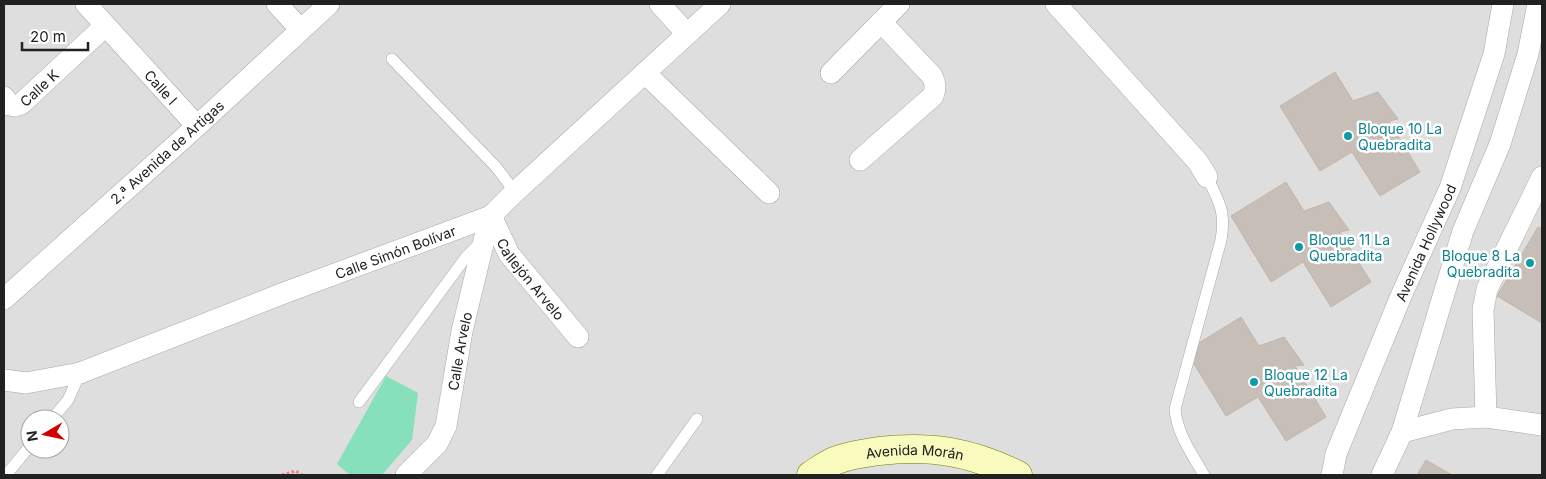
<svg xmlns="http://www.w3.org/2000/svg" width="1546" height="479" viewBox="0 0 1546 479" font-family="Inter,sans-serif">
	<rect width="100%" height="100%" fill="#f2eee8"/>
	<path fill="#dfdede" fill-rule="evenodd" d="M 4,4 L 1542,4 L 1542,475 L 4,475 ZM 30,419 L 60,419 L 60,449 L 30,449 Z"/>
	<path fill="#87e0bc" d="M 386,376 L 418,393 L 412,440 L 382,475 L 350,475 L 337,464 Z"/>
	<path fill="#c7beb7" stroke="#c3b5aa" d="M 1335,72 L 1353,101 L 1378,92 L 1398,119 L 1389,121 L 1420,172 L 1380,196 L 1352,152 L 1320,171 L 1280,106 Z
		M 1286,182 L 1304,211 L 1329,202 L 1349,230 L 1340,232 L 1371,282 L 1331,307 L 1303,262 L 1271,282 L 1231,216 Z
		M 1538,227 L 1542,229 L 1542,323 L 1497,296 Z
		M 1241,317 L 1259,346 L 1284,337 L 1304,365 L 1295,366 L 1326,417 L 1286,441 L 1258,397 L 1226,416 L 1186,351 Z
		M 1426,460 L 1452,475 L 1417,475 Z"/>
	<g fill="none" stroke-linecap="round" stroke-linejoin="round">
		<g stroke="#a8a8a8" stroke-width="12">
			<path id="lane" d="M 392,59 L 496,167 L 515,192
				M 359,402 L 466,257 L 480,243
				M 52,419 L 68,400 L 80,373
				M 6,475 L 30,446
				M 657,475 L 697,419
				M 1204,475 C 1192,454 1177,434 1175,409 L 1221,240 C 1226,211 1219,202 1207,177"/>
		</g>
		<g stroke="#a8a8a8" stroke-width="22">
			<g id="street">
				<path id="s1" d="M 86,4 L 197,126"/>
				<path d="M 277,4 L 301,30"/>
				<path d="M 660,4 L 687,34"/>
				<path d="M 1056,4 L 1198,162 L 1207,177"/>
				<path d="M 645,73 L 769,193"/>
				<path d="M 831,73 L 899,4"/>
				<path id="s2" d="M 4,97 L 9,105 L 15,106 L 21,104 L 105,26"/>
				<path d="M 860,160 L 933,96 C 936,89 936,84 932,76 L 881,22"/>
				<path id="s3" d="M 491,216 L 509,254 L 578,337"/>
				<path d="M 4,299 L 197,126 L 329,4"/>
				<path id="s4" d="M 4,380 L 26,383 L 80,373 L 284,293 L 491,216 L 515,192 L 720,4"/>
				<path d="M 1486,417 L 1483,310 L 1487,289 L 1542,177"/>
				<path d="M 1402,432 L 1452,419 L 1486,417 L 1542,425"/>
				<path id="s5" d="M 406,475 L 437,444 L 446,426 L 462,331 L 484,240 L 491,216"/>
				<path id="s6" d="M 1332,475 L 1336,454 L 1401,296 L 1450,188 L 1494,54 L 1503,4"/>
				<path d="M 1382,475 L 1402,432 L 1463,231 L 1500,144 L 1528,54 L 1538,4"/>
			</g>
		</g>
		<g stroke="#717c05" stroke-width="29">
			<g id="secondary">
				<path id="s7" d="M 811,475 C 819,470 828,463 837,460 C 850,455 865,453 879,451 C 932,445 971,452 1018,475"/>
			</g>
		</g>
		<path stroke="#fa7c71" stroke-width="3" stroke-dasharray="2.5 2.5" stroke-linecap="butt" d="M 282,475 L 296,471 L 302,475"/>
		<use href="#lane" stroke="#fff" stroke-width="11"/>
		<use href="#street" stroke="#fff" stroke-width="21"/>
		<use href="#secondary" stroke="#f8fabe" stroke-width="28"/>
	</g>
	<g fill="#0f9aa8" stroke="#fff" stroke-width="2">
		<circle cx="1348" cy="136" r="5"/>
		<circle cx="1299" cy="247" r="5"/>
		<circle cx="1530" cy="263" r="5"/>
		<circle cx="1254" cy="382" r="5"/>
	</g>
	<g text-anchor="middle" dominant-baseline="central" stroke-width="5" stroke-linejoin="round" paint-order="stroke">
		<g font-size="14" fill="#212121" stroke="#fff">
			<text stroke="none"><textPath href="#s2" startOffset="46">Calle K</textPath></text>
			<text stroke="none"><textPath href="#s1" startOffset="112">Calle I</textPath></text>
			<text transform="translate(167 152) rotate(-42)">2.ª Avenida de Artigas</text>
			<text stroke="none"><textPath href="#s6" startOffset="251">Avenida Hollywood</textPath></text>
			<text stroke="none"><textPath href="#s4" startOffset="415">Calle Simón Bolívar</textPath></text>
			<text stroke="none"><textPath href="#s3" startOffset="75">Callejón Arvelo</textPath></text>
			<text stroke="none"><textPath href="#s5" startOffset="140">Calle Arvelo</textPath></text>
			<text stroke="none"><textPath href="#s7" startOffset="109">Avenida Morán</textPath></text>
		</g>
		<g font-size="14" fill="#0d838f" stroke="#fff" text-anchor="start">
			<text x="1358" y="128">Bloque 10 La<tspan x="1358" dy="16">Quebradita</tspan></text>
			<text x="1309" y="239">Bloque 11 La<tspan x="1309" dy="16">Quebradita</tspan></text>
			<text x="1520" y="255" text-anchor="end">Bloque 8 La<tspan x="1520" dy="16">Quebradita</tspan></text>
			<text x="1264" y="374">Bloque 12 La<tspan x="1264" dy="16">Quebradita</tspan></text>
		</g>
	</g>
	<rect width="1546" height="479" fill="none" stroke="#212121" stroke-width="10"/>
	<g transform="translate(45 434) rotate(261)"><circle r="24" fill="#ffffff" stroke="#a6a6a6"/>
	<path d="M0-4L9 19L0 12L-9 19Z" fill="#d20005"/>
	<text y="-8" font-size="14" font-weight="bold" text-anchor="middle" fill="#212121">N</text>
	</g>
	<path d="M22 42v8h66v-8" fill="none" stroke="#212121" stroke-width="2.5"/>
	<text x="30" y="42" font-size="15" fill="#212121" stroke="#ffffff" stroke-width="4" paint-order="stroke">20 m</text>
</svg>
